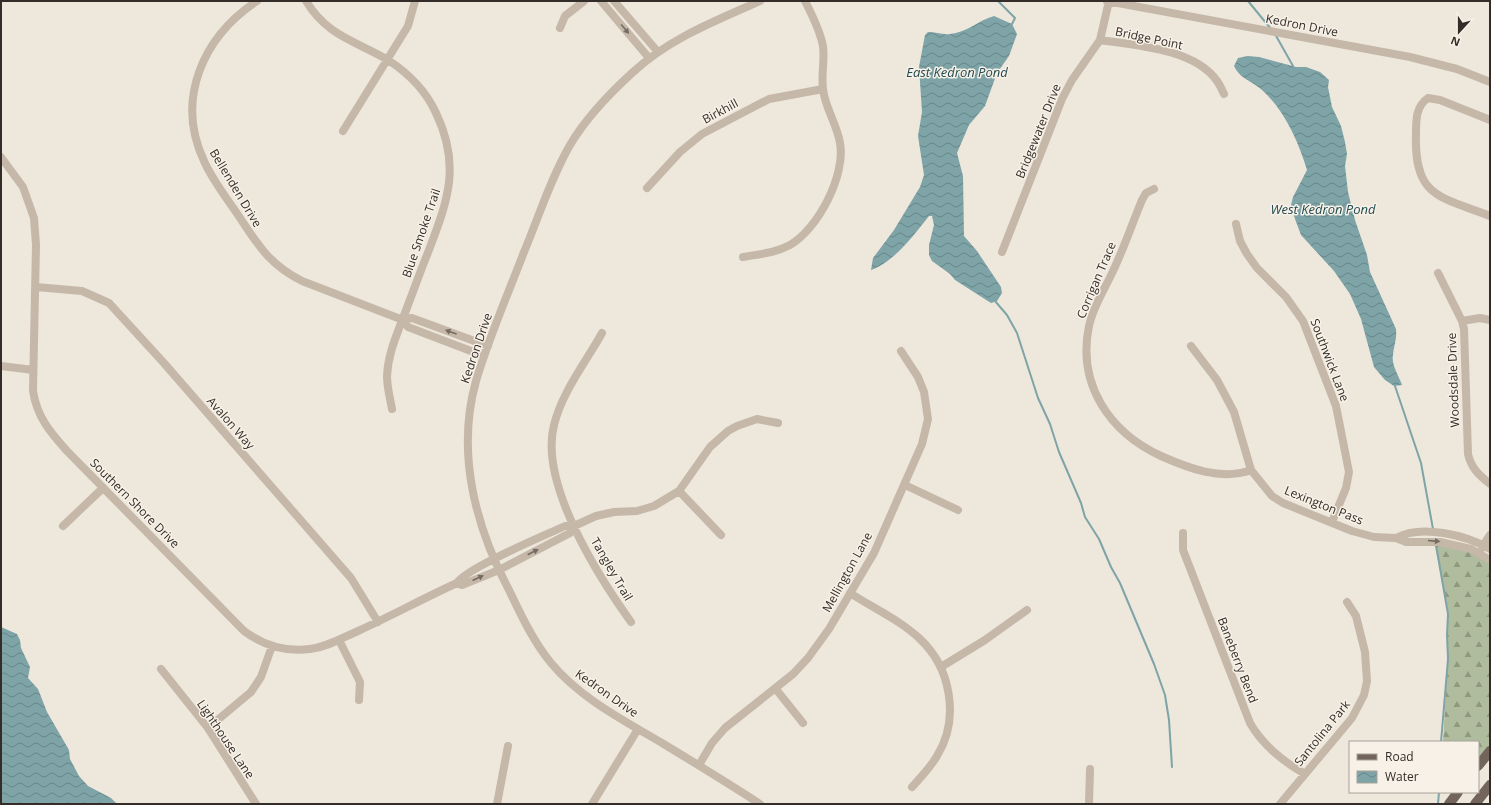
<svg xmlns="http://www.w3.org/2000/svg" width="1491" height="805" viewBox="0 0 1491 805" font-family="'Open Sans',sans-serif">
	<defs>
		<pattern id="forest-firs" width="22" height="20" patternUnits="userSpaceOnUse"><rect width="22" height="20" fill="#afbc9d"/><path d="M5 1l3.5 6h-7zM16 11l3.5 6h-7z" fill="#8f9980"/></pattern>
		<pattern id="water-waves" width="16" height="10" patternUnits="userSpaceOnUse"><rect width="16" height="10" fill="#7ea4a8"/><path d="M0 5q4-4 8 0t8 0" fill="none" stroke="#688689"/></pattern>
	</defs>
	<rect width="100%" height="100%" fill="#eee7dc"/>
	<path fill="url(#forest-firs)" d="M 1434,541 L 1471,549 L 1490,563 L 1490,751 L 1478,766 L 1478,742 L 1443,742 L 1448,651 L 1448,610 Z"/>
	<path fill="url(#water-waves)" d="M 994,16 L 1012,24 L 1017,34 L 1009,56 L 997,73 L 985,106 L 969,125 L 957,153 L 963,176 L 964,236 L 977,251 L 1001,287 L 1002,293 L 997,301 L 991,303 L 955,280 L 950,274 L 932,261 L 929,255 L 929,245 L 934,225 L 932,216 L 929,216 C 914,235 894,262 871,270 L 873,258 L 894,230 L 920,187 L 924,175 L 918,136 L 922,112 L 919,67 L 925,35 L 928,32 C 935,32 943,35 950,34 C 966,33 979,20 994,16 Z
		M 1248,56 L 1259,57 L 1296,67 L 1306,67 L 1320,72 L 1329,80 L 1328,87 L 1332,107 L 1341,126 L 1345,142 L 1347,154 L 1345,166 L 1348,192 L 1355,220 L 1367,255 L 1370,272 L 1396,329 C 1397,339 1394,345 1393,355 C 1391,365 1399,376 1402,385 L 1394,386 L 1385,380 L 1374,367 L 1361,319 L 1350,294 L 1334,271 L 1301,235 L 1295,219 L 1291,205 L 1293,197 L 1307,170 C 1298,141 1285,111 1262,90 C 1251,80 1241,80 1234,66 L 1238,58 Z
		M 1,627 L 17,634 L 20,640 L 21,648 L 30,667 L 28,678 L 38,689 L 47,712 L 69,750 L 70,759 L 79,776 L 88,786 L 111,798 L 117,804 L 1,804 Z"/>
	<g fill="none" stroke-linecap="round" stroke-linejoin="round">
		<path stroke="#7ea4a8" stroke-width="2" d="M 998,1 L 1015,18 L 1012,24
			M 1248,1 L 1271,29
			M 1275,34 L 1293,66
			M 995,301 L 1007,315 L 1017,333 L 1038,398 L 1050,424 L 1059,452 L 1081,503 L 1085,517 L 1099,539 L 1111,567 L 1120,583 L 1154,664 L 1165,695 L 1169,720 L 1172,767
			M 1395,386 L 1421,463 L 1433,529
			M 1436,545 L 1448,614 L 1447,635 L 1448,659 L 1441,742
			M 1438,804 L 1439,792"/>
		<path stroke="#c5b8a9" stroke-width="8" d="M 257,1 C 203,37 175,99 204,161 C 212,179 225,196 236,212 C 257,243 267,263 302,281 L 403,320 L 408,327 L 484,356
			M 306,1 C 327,36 356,41 388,60 C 408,73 426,91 436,113 C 461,165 448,200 429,250 C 420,272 412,295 403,318 C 396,337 388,354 387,376 C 387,387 390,398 392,409
			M 601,1 L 649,58
			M 614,1 L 658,52
			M 760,1 C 715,21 668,39 632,73 C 609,94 586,118 570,145 C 551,178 539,216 524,252 C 508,294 489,337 476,381 C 456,452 475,526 509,590 C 521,615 533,641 551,663 C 580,698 623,720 662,743 C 695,763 728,783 760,804
			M 1107,1 L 1410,57 L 1457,69 L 1490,82
			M 560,28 L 565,16 L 584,1
			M 1100,40 C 1135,45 1195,49 1217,81 C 1220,85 1222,90 1224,94
			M 1490,120 L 1440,100 L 1428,98 C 1416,106 1416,120 1416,133 C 1414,197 1438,196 1490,216
			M 343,131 L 408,26 L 415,1
			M 1,157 L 23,187 L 34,218 L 36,245 L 33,391 C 37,417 50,432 67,451 L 244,631 C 263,645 286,652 310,649 C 327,647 342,638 358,631 C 391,616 424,598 457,583 C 466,568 546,535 565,526 L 574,526 L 596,516 L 614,512 L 637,511 L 654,506 L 679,491 L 710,447 L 728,431 L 737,426 L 757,419 L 778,423
			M 647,188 L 680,152 L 702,134 L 769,99 L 823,89
			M 1154,189 L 1146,193 L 1142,200 C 1132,224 1124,248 1113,271 C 1105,289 1093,306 1089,326 C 1077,384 1109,432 1161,456 C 1188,468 1221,481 1251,470
			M 1236,224 L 1240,241 L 1247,254 L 1257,268 L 1286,297 L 1303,321 L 1336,406 L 1349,472 L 1346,488 L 1332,522
			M 1002,252 L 1062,99 L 1072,80 L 1100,40 L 1109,1
			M 743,257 C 760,254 775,253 790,245 C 818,229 846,175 840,143 C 837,124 825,108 823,89 C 821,74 825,60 823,46 C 820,30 812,15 805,1
			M 1438,273 L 1462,321 L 1464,329 L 1468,454 C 1471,468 1479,475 1490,484
			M 36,287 L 82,291 L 109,303 L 163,362 L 351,578 L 378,622
			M 403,320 L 412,318 L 488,346
			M 1462,321 L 1480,318 L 1490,320
			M 602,333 C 586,362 562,392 554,425 C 539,483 598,576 631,622
			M 1191,346 L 1217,380 L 1234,412 L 1251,470 L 1272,496 L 1283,503 L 1352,531 L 1374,537 L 1396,538 L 1406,542 L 1440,542 L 1471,549 L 1490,560
			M 1,366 L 33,370
			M 905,485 L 958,510
			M 679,491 L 721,535
			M 63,526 L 103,488
			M 1183,533 L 1183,550 L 1250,723 C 1262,744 1284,762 1305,774
			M 1396,538 C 1421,524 1466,535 1490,549
			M 1481,549 L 1490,535
			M 457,583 L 462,585 L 467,583 L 499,570 L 570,533 L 574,526
			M 850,593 C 873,608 900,620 920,639 C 951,668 960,719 937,756 C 930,768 921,777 912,787
			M 339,640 L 360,682 L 359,700
			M 941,667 L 985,640 L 1027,610
			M 161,669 L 208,728 L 256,804
			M 775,688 L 803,723
			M 208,728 L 251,692 L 261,677 L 272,646
			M 699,765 L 712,743 L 725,728 L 793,674 L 808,658 L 829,629 L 874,553 L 922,444 L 928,419 L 924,392 L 918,377 L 901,351
			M 497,804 L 508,746
			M 592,804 L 638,729
			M 1089,804 L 1090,769
			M 1280,804 L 1352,718 L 1364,695 L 1367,681 L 1365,652 L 1356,616 L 1347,602"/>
		<path stroke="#73655b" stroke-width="10" d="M 1478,766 L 1490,751
			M 1449,804 L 1458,792
			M 1475,804 L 1490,785"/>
	</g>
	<defs><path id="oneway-solid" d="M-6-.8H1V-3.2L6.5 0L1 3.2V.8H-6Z"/></defs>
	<g fill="#756b62">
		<use href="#oneway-solid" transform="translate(625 29) rotate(50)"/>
		<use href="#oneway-solid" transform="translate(451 332) rotate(-160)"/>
		<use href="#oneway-solid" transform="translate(1434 541) rotate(5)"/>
		<use href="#oneway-solid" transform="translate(533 552) rotate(-27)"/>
		<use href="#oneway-solid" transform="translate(478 578) rotate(-25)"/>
	</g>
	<g text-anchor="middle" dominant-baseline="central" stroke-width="3" stroke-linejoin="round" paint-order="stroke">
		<g font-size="12" fill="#332c28" stroke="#f7f1e7">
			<text transform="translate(1302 25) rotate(11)">Kedron Drive</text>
			<text transform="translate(1149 38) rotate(12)">Bridge Point</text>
			<text transform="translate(720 111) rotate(-28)">Birkhill</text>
			<text transform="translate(1038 131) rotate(-68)">Bridgewater Drive</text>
			<text transform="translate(236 188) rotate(59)">Bellenden Drive</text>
			<text transform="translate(421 233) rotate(-71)">Blue Smoke Trail</text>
			<text transform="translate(1096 280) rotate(-67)">Corrigan Trace</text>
			<text transform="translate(476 348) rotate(-71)">Kedron Drive</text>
			<text transform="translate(1330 360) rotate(69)">Southwick Lane</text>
			<text transform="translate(1453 380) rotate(-92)">Woodsdale Drive</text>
			<text transform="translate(231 423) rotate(49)">Avalon Way</text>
			<text transform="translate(135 503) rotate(45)">Southern Shore Drive</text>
			<text transform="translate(1324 505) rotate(22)">Lexington Pass</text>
			<text transform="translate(612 569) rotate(60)">Tangley Trail</text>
			<text transform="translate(847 572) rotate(-61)">Mellington Lane</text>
			<text transform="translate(1238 660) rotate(69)">Baneberry Bend</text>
			<text transform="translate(607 693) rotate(35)">Kedron Drive</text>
			<text transform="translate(1322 733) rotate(-51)">Santolina Park</text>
			<text transform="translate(226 739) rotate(56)">Lighthouse Lane</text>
		</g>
		<g font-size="13" font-style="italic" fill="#224a50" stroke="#f7f1e7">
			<text x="957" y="72">East Kedron Pond</text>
			<text x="1323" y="209">West Kedron Pond</text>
		</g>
	</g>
	<rect width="1491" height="805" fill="none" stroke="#332c28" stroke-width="4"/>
	<rect x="1349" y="741" width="130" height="52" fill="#f7f1e7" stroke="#a9a29b"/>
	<rect x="1357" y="754" width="20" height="6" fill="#73655b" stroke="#a9a29b"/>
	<text x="1385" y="761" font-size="12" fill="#332c28">Road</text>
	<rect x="1357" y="771" width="20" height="12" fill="url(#water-waves)" stroke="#a9a29b"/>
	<text x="1385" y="781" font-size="12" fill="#332c28">Water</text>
	<g transform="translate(1459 32) rotate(201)" stroke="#f7f1e7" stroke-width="3" paint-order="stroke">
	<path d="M0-3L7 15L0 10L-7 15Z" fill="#332c28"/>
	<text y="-6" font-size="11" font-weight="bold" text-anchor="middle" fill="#332c28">N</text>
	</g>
</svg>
